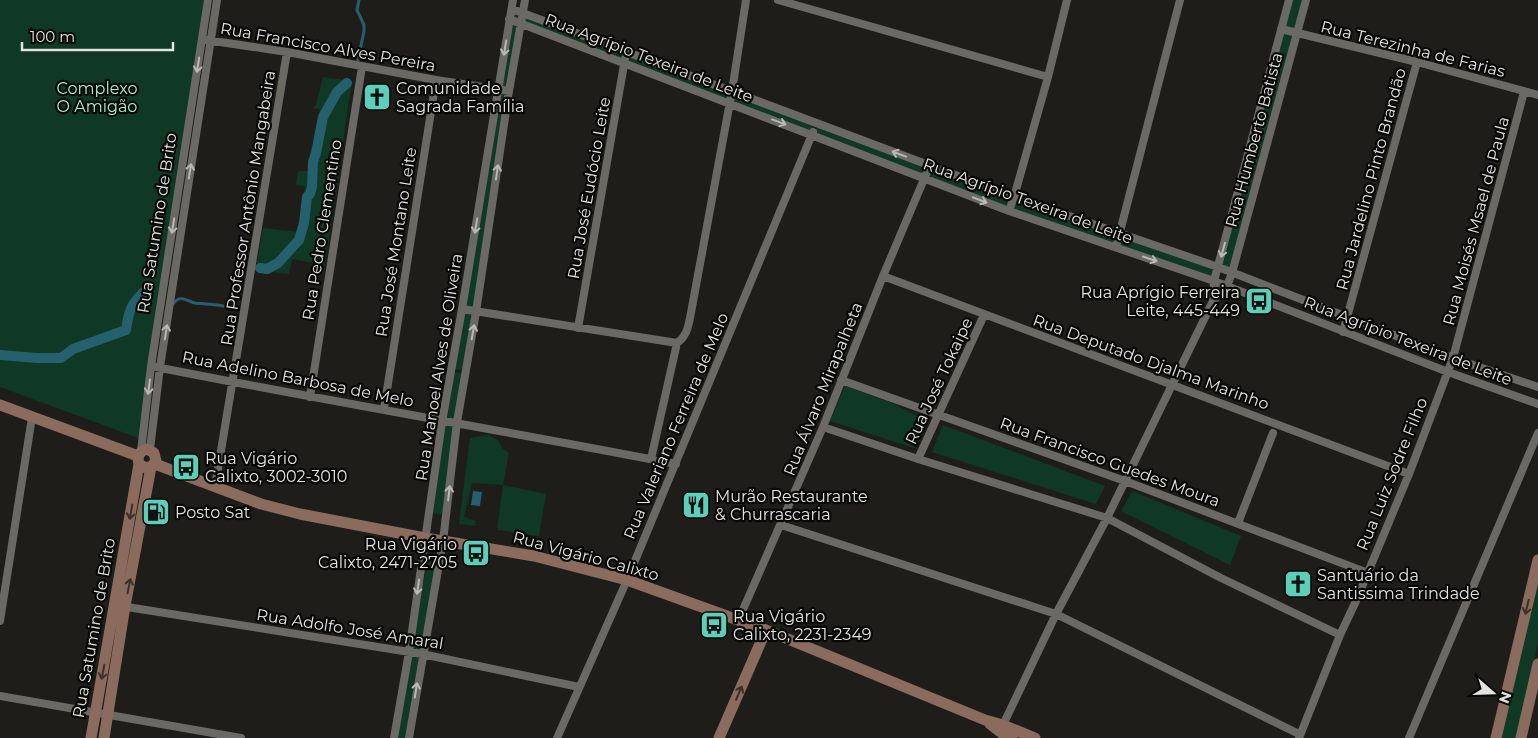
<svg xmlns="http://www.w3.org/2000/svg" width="1538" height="738" viewBox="0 0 1538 738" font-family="Montserrat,sans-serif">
	<rect width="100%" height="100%" fill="#1f1d1a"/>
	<path fill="#0f3925" d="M 0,0 L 209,0 L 141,439 L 0,387 Z
		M 1292,0 L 1303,0 L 1295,29 L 1285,28 Z
		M 513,11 L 730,92 L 728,102 L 512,18 Z
		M 512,22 L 518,25 L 507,87 L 500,87 Z
		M 1283,33 L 1294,35 L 1231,268 L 1221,265 Z
		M 323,77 L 352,81 L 325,265 L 292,259 L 289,274 L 256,270 L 263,228 L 298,232 L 305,186 L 296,185 L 298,171 L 308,171 L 311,148 L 315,146 L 320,109 L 312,108 L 316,105 Z
		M 499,91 L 506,92 L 475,309 L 464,308 Z
		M 734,94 L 813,124 L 811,132 L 732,102 Z
		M 817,126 L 927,166 L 922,175 L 814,134 Z
		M 932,169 L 1011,199 L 1007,207 L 928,179 Z
		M 1015,201 L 1116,236 L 1114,243 L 1012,209 Z
		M 1121,236 L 1214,269 L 1212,278 L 1120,246 Z
		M 464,312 L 474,314 L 465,370 L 453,369 Z
		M 453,372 L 463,374 L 455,418 L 445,419 Z
		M 845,386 L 892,403 L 925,420 L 914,448 L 830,421 Z
		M 442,422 L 454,424 L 442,515 L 429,512 Z
		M 943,425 L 1105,486 L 1096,504 L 932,452 Z
		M 488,435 L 498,440 L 503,449 L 509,453 L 503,485 L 546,494 L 539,536 L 497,530 L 503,485 L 472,483 L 464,517 L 476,521 L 475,526 L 459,524 L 470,438 Z
		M 1132,491 L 1241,536 L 1230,565 L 1121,511 Z
		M 428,557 L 437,560 L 420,652 L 411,650 Z
		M 1538,577 L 1538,643 L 1516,738 L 1500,738 Z
		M 411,654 L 419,656 L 405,738 L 396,738 Z"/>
	<path fill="#25606f" d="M 473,491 L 482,492 L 480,506 L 471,505 Z"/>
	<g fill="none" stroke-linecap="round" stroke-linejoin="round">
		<path stroke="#25606f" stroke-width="3" d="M 358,60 L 364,31 L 364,25 L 357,10 L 359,0
			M 173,304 C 174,303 177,299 179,299 C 184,297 189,302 195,303 C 204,304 222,304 231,308 L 234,306"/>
		<path stroke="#25606f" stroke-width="10" d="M 260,268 L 267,269 L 278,263 L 299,240 L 304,223 L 307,197 L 310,194 L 312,187 L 313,162 L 316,153 L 323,117 L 337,92 L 347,83
			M 0,355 L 37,358 L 61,358 L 73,349 L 126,330 C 129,309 131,304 146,290"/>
		<path stroke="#6a6964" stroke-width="8" d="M 778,0 L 1048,77
			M 512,9 L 1014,197 L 1218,267 L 1453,358 L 1538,387
			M 509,19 L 1009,211 L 1214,281 L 1448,372 L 1538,404
			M 1281,29 L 1417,62 L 1538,95
			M 207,40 L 287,52 L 436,80 L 509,91
			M 1009,211 L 1014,197 L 1048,77 L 1067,0
			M 1116,247 L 1180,0
			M 883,276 L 1409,474
			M 1213,301 L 1214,281 L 1289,0
			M 462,309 L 677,343 C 686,337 688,328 690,318 L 732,91 L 746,0
			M 578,328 L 625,59
			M 1343,332 L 1417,62
			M 151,366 C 326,401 501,430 676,464
			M 841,380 L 1125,481 L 1368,573
			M 310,397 L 362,67
			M 384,409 L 436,80
			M 823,427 L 918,459 L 1107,518 L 1221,578 L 1340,635
			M 150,449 L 160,367 L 217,0
			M 141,451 L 151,366 L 208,0
			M 651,459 L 677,343
			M 918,459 L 984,315
			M 215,487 L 287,52
			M 1238,523 L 1273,433
			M 781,525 L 1056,614 L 1299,734
			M 121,606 L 422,654 L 579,687
			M 0,621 L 32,417
			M 738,621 L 823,427 L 883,276 L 930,165
			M 0,696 L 241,738
			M 1002,727 L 1056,614 L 1107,518 L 1213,301 L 1227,286 L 1232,273 L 1306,0
			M 394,738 L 409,652 L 442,422 L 462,309 L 513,0
			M 409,738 L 443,541 L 457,422 L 476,312 L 509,91 L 525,0
			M 557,738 L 627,580 L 813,132
			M 1299,738 L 1340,635 L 1356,601 L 1409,474 L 1453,358 L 1524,92
			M 1409,738 L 1538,433"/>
		<path stroke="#8a6b5d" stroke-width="11" d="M 0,405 L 138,456
			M 155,464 L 261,504 L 300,514 L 425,538 L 534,556 L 627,580 L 766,630 L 985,720 L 1003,725 L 1035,738
			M 990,724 L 1003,734 L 1012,738
			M 91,738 L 139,464 C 137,457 139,451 147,449 L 154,453 L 156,461 L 152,466 L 146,468 L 139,464
			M 104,738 L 125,606 L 151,467
			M 719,738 L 766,630
			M 1496,738 L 1538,560
			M 1521,738 L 1538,664"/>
	</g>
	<defs><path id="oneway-shaft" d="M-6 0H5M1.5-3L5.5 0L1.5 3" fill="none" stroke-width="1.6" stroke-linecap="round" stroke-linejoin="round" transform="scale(1.25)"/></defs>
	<g stroke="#b9b8b5">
		<use href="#oneway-shaft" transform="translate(505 48) rotate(99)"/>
		<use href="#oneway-shaft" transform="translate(198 65) rotate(99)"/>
		<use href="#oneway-shaft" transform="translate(779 122) rotate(20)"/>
		<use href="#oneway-shaft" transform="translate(899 154) rotate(-159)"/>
		<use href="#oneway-shaft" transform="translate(190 171) rotate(-81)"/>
		<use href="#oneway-shaft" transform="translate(497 172) rotate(-82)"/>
		<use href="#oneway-shaft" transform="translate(980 200) rotate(21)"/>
		<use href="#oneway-shaft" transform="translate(173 226) rotate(99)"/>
		<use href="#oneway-shaft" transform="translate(476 226) rotate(99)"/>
		<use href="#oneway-shaft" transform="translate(1223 250) rotate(105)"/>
		<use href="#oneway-shaft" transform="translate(1150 259) rotate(19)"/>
		<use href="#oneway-shaft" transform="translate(166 332) rotate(-81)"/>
		<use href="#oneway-shaft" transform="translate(473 332) rotate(-80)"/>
		<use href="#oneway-shaft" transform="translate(149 387) rotate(97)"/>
		<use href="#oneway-shaft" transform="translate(449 493) rotate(-83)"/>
		<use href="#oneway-shaft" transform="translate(418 587) rotate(98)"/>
		<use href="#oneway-shaft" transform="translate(416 690) rotate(-81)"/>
	</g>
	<g stroke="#3c3029">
		<use href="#oneway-shaft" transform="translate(131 512) rotate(100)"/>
		<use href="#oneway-shaft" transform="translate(129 586) rotate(-79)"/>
		<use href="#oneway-shaft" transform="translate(1527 607) rotate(103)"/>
		<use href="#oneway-shaft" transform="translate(103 672) rotate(101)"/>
		<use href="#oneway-shaft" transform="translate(739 693) rotate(-67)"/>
	</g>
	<defs>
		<g id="church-square" transform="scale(1.4375)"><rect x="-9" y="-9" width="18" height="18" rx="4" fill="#5dceb9" stroke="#080806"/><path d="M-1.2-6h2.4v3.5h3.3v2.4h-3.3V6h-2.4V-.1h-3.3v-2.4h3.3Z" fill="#111"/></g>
		<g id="bus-square" transform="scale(1.4375)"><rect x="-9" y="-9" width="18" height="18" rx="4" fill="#5dceb9" stroke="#080806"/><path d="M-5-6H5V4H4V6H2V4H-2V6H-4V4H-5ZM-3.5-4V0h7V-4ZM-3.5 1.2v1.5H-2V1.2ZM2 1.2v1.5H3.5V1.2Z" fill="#111"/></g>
		<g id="restaurant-square" transform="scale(1.4375)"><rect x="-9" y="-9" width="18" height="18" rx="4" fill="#5dceb9" stroke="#080806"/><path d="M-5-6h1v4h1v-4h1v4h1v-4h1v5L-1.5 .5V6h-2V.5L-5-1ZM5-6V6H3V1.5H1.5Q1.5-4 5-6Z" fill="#111"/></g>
		<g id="fuel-square" transform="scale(1.4375)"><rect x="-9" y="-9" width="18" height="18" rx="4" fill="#5dceb9" stroke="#080806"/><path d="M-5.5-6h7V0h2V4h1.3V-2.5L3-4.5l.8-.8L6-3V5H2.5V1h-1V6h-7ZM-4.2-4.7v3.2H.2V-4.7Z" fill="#111"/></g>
	</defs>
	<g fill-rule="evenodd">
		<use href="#church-square" x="377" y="97"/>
		<use href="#bus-square" x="1259" y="301"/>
		<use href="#bus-square" x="186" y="467"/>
		<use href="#restaurant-square" x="696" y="505"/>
		<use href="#fuel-square" x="156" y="512"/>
		<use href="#bus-square" x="476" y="553"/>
		<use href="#church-square" x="1298" y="584"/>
		<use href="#bus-square" x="714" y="625"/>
	</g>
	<g text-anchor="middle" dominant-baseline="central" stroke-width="4.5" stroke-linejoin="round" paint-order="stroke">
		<g font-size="16" fill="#e3e3e0" stroke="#080806">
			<text transform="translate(328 47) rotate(10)">Rua Francisco Alves Pereira</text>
			<text transform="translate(1413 49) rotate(14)">Rua Terezinha de Farias</text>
			<text transform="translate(649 58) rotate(21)">Rua Agrípio Texeira de Leite</text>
			<text transform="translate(1254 140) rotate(-75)">Rua Humberto Batista</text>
			<text transform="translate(1371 179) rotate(-75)">Rua Jardelino Pinto Brandão</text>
			<text transform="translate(589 188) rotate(-80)">Rua José Eudócio Leite</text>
			<text transform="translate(1028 201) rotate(20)">Rua Agrípio Texeira de Leite</text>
			<text transform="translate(248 208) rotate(-81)">Rua Professor Antônio Mangabeira</text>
			<text transform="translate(1476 221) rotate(-75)">Rua Moisés Msael de Paula</text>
			<text transform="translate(157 223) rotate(-81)">Rua Satumino de Brito</text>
			<text transform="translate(322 230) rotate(-81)">Rua Pedro Clementino</text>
			<text transform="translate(396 242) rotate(-81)">Rua José Montano Leite</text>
			<text transform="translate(1408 341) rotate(21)">Rua Agrípio Texeira de Leite</text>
			<text transform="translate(1151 362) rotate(20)">Rua Deputado Djalma Marinho</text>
			<text transform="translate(439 367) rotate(-81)">Rua Manoel Alves de Oliveira</text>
			<text transform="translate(298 379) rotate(11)">Rua Adelino Barbosa de Melo</text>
			<text transform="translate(939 381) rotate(-65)">Rua José Tokaipe</text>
			<text transform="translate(823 389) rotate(-68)">Rua Álvaro Mirapalheta</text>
			<text transform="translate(676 426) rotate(-67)">Rua Valeriano Ferreira de Melo</text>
			<text transform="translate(1110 462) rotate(20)">Rua Francisco Guedes Moura</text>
			<text transform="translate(1392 474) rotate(-68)">Rua Luiz Sodre Filho</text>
			<text transform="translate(586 556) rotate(15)">Rua Vigário Calixto</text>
			<text transform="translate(94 628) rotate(-80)">Rua Satumino de Brito</text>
			<text transform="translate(350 629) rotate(9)">Rua Adolfo José Amaral</text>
		</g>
		<g font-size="16" fill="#a6f1c7" stroke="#080806">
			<text x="97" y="88">Complexo<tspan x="97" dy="18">O Amigão</tspan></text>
		</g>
		<g font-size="16" fill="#e3e3e0" stroke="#080806" text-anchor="start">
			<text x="396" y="88">Comunidade<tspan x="396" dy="18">Sagrada Família</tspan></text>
			<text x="1240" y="292" text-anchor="end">Rua Aprígio Ferreira<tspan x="1240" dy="18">Leite, 445-449</tspan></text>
			<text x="205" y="458">Rua Vigário<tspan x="205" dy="18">Calixto, 3002-3010</tspan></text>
			<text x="715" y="496">Murão Restaurante<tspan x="715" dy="18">&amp; Churrascaria</tspan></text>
			<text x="175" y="512">Posto Sat</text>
			<text x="457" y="544" text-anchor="end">Rua Vigário<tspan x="457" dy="18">Calixto, 2471-2705</tspan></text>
			<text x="1317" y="575">Santuário da<tspan x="1317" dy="18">Santissima Trindade</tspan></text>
			<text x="733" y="616">Rua Vigário<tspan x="733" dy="18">Calixto, 2231-2349</tspan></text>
		</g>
	</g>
	<g transform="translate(1493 693) rotate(110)" stroke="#080806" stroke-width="4" paint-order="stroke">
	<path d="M0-4L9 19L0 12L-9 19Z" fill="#e3e3e0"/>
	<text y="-8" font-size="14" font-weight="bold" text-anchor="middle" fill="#e3e3e0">N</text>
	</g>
	<path d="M22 42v8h151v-8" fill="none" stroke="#e3e3e0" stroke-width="2.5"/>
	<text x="30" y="42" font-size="15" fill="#e3e3e0" stroke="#080806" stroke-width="4" paint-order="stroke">100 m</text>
</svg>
